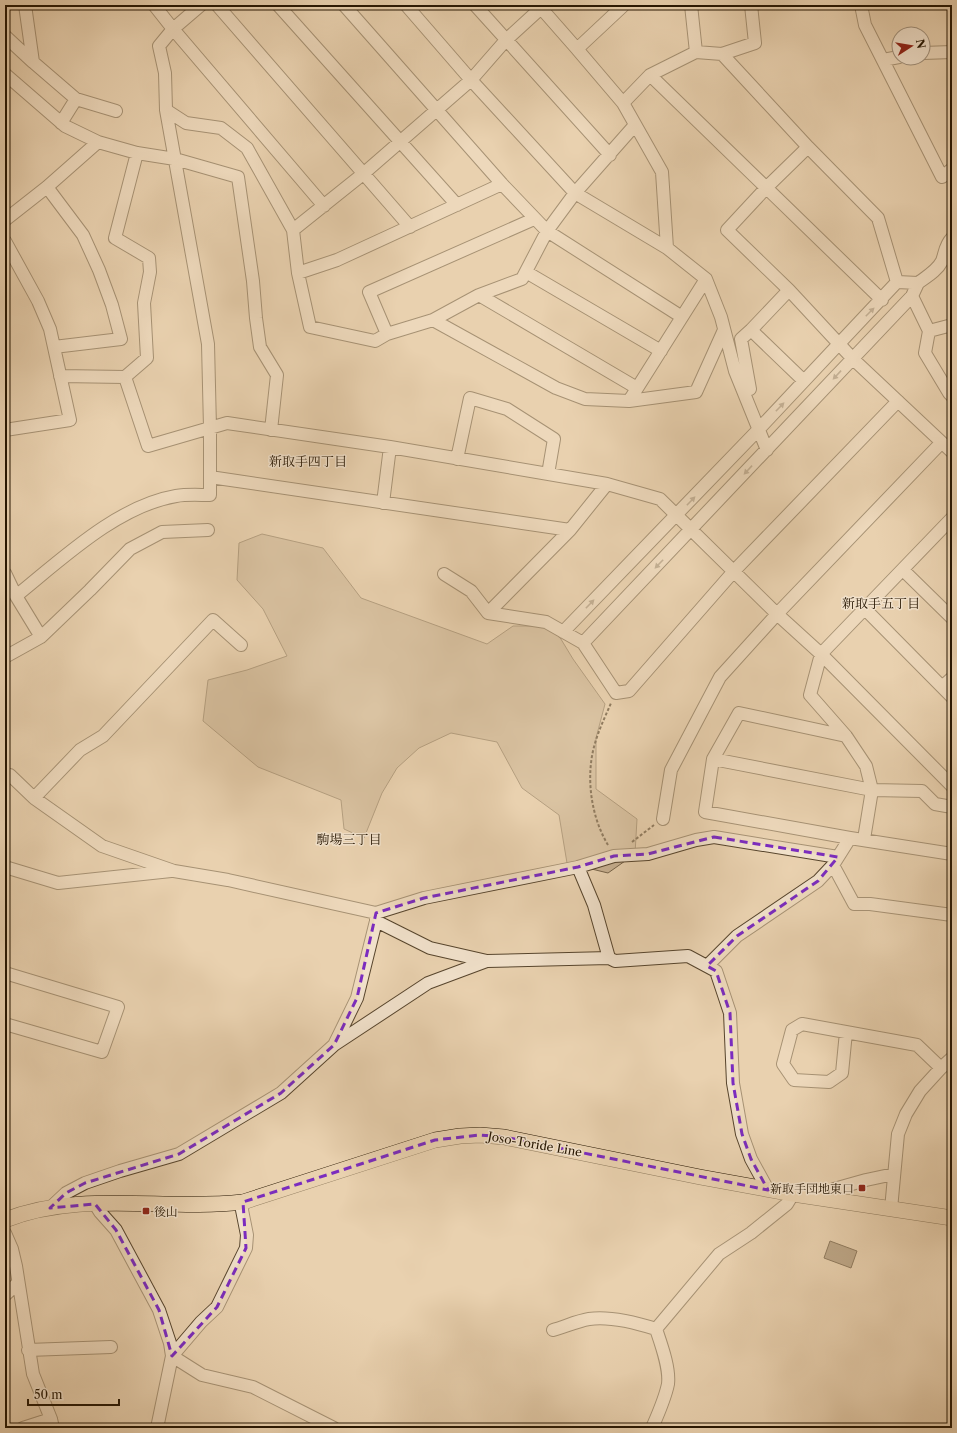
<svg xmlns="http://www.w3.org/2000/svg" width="957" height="1433" viewBox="0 0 957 1433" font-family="'Libre Caslon Text','Noto Serif JP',serif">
	<rect width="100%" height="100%" fill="#e9d1af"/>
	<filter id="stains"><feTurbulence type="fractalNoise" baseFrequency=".005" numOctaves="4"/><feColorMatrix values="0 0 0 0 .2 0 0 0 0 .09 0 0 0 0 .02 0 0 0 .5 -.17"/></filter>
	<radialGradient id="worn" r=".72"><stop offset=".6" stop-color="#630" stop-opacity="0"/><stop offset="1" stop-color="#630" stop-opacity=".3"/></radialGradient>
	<path fill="#c8b192" stroke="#77644a" d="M 262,534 L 323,548 L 361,598 L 487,644 L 513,626 L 553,626 L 573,659 L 605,704 L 596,738 L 596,789 L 637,819 L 635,854 L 608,873 L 567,863 L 559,815 L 522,788 L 497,742 L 451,733 L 419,748 L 397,768 L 382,793 L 364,838 L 344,829 L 341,800 L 258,767 L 203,721 L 208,680 L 247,670 L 287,656 L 263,609 L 237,580 L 239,543 Z"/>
	<path fill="#8b775c" stroke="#261602" d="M 830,1241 L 857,1251 L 851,1268 L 824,1258 Z"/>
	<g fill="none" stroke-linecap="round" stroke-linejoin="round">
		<g stroke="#57452d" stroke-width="14">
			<path id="minor" d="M 154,5 L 173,29 L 324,206
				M 217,5 L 410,227
				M 278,5 L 457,205
				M 344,5 L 502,184 L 547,231 L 682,317
				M 406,5 L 471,80 L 575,193 L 667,248 L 706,279 L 721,317 L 735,371 L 767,450
				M 475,5 L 610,155
				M 624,5 L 577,49 L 623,103 L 662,172 L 667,248
				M 691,5 L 696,52
				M 861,5 L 865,25 L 942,177 L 952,169
				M 5,36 L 33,62 L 25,5
				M 923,53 L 952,52
				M 722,54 L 808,147 L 878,218 L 897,282
				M 883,60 L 899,57
				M 33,62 L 76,99 L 116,111
				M 5,74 L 65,126 L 98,142 L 137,153 L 175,159 L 238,177 L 253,281 L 256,318 L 260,347 L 277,375 L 271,430
				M 650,75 L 882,300
				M 623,103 L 650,75 L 696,52 L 722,54 L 755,43 L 751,5
				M 166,110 L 186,123 L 221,128 L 247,148 L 293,230 L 298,273 L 310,327 L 375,341 L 387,334 L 433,320 L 479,295 L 522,279 L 547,231 L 575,193 L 635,125
				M 61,123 L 76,99
				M 808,147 L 766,188 L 727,230 L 789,290 L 853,359 L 952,452
				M 47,187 L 83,235 L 99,270 L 112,305 L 121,339 L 54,347
				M 5,220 L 47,187 L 98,142
				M 293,230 L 363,174 L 471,80 L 506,40 L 541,8 L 577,49
				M 5,241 L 38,301 L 50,329 L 70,420 L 5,430
				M 526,272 L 661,351
				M 298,273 L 337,260 L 502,184
				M 918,283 C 926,277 937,271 942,261 C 945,253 945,245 952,238
				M 479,295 L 637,388
				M 912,296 L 929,331 L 925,353 L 949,393 L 952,396
				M 433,320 L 556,388 L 585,399 L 629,401 L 706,279
				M 751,330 L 804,381
				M 929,331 L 952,325
				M 387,334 L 369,292 L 534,219
				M 60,376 L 125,377 L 147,358 L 144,303 L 150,272 L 149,258 L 115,238 L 137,153
				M 125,377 L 148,446 L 227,423 L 390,447 L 607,484 L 660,499 L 777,614 L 821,654 L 952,786
				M 750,389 L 741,339 L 751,330 L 789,290
				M 629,401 L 696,392 L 724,330
				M 457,459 L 470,398 L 507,409 L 554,439 L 548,474
				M 210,477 L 570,530
				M 383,503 L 390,447
				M 952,518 L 821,654 L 810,695 L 846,736 L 866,766 L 872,790 L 922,791 L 935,804 L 952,807
				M 903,570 L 952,618
				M 5,573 L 16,596
				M 444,574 L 471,591 L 488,613 L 570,530 L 607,484
				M 865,609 L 952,697
				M 488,613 L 546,622 L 583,643 L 616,693 L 629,691 L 734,571 L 898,401
				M 563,632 L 758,430 L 897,282 L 918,283 L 912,296 L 583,643
				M 41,637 L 16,596 C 62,559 117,506 176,496 C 187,494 199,495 210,495 L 210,428 L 208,344 L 166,110 L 165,73 L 159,46 L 173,29 L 201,5
				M 5,657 L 41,637 L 90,590 L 130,549 L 162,532 L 208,530
				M 942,687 L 952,678
				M 846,736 L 739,713 L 713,759 L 705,812 L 850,838 L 952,854
				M 713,759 L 872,790 L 864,839
				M 10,775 L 34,798 L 102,846 L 174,871 L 228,880 L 376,913 L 376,921 L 357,998 L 335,1043
				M 34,798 L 80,750 L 103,736 L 213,620 L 241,645
				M 663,819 L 671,770 L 720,677 L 777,614 L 941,443
				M 850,838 L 833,865 L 854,904 L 870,904 L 952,915
				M 5,867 L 58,883 L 171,871
				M 578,867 L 594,905 L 609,958
				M 376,913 L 424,898 L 578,867 L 614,856 L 648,854 L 696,840 L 714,837 L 838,857
				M 376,921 L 430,948 L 487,961
				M 707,966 L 737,936 L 818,881 L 833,865
				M 5,973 L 118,1007 L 102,1052 L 5,1024
				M 846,1032 L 842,1073 L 829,1082 L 794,1080 L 783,1064 L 792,1030 L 802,1024 L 917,1045 L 941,1068
				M 827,1200 L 831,1192 L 834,1189 L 866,1180 L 894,1174
				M 243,1202 L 242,1210 L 247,1235 L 246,1248 L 217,1307 L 201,1322 L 172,1356 L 202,1375 L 253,1387 L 334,1428
				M 95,1204 L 100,1212 L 116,1230 L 159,1310 L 170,1343 L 172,1356 L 157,1428
				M 50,1208 L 66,1193 L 85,1183 L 120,1171 L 179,1154 L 281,1093 L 334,1045 L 428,983 L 487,961 L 609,958 L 615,961 L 688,956 L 716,971 L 730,1013 L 733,1083 L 742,1134 L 751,1159 L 768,1190
				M 891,1209 L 898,1134 L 906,1114 L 920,1091 L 941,1068 L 952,1058
				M 5,1233 L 12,1249 L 16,1266 L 33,1374 L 51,1419 L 53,1428
				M 5,1295 L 18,1283
				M 553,1330 C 564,1327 577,1321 589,1319 C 609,1316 637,1323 656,1329
				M 28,1350 L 111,1347
				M 23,1428 L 51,1419
				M 652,1428 C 658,1414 665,1399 668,1384 C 670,1368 661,1344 656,1329 L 719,1254 L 751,1233 L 787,1204 L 793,1194"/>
		</g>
		<g stroke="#261602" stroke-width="16">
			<path id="major" d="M 5,1220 C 81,1190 164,1211 243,1202 L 435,1140 L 460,1136 L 480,1135 L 504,1137 L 700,1177 L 793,1194 L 952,1218"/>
		</g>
		<path stroke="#261602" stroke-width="2" stroke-dasharray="3 2" stroke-linecap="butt" d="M 632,842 L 654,825
			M 608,845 C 590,815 585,773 596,740 C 600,727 606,715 611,703"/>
		<use href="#minor" stroke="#f1e1cb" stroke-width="12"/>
		<use href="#major" stroke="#e9d1af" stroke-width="15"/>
	</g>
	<defs><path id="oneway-solid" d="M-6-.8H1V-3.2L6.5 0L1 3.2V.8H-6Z"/></defs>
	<g fill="#968671">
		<use href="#oneway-solid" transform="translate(870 312) rotate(-45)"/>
		<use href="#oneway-solid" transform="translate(837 375) rotate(133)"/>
		<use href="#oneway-solid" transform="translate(780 407) rotate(-46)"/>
		<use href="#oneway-solid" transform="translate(748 470) rotate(133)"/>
		<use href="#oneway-solid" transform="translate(691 501) rotate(-46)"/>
		<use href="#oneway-solid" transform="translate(659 564) rotate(134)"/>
		<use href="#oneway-solid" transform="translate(590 604) rotate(-46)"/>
	</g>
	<path d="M0 0H957V1433H0ZM 714,837 L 838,857 L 818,881 L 737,936 L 707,966 L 716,971 L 730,1013 L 733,1083 L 742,1134 L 751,1159 L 768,1190 L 504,1137 L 480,1135 L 435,1140 L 243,1202 L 246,1248 L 217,1307 L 172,1356 L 159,1310 L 116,1230 L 95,1204 L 50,1208 L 66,1193 L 85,1183 L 179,1154 L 281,1093 L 334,1045 L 357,998 L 376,913 L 424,898 L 578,867 L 614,856 L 648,854 Z" fill="#e9d1af" fill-opacity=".55" fill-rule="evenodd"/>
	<path fill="none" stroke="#7b2cbf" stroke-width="3" stroke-dasharray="8 5" stroke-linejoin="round" d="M 714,837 L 838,857 L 818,881 L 737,936 L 707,966 L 716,971 L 730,1013 L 733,1083 L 742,1134 L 751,1159 L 768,1190 L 504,1137 L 480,1135 L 435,1140 L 243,1202 L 246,1248 L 217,1307 L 172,1356 L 159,1310 L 116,1230 L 95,1204 L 50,1208 L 66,1193 L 85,1183 L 179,1154 L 281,1093 L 334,1045 L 357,998 L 376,913 L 424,898 L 578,867 L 614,856 L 648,854 Z"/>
	<g fill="#8f2418" stroke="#f1e1cb" stroke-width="1.5">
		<rect x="858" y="1184" width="8" height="8" rx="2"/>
		<rect x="142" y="1207" width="8" height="8" rx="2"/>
	</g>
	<g text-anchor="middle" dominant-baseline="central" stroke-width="3" stroke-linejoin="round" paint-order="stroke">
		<g font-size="12" fill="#261602" stroke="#f1e1cb">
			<text transform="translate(535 1144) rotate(10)">Joso-Toride Line</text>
		</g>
		<g font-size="12" fill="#261602" stroke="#f1e1cb" text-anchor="end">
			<text x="854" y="1188">新取手団地東口</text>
			<text x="154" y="1211" text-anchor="start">後山</text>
		</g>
		<g font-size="13" fill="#261602" stroke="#f1e1cb">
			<text x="308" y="461">新取手四丁目</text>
			<text x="881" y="603">新取手五丁目</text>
			<text x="349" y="839">駒場三丁目</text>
		</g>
	</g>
	<rect width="957" height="1433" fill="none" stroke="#e9d1af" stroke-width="20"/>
	<rect x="6" y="6" width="945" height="1421" fill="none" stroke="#261602" stroke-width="2"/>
	<rect x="10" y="10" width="937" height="1413" fill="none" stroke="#261602"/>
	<g transform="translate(911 46) rotate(78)"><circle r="19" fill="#f1e1cb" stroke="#a0907b"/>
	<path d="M0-3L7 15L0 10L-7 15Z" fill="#8f2418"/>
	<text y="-6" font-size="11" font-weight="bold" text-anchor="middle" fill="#261602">N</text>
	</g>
	<path d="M28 1399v6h91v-6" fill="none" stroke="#261602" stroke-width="2"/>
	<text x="34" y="1399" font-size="12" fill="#261602" stroke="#f1e1cb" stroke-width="3" paint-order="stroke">50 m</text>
	<rect width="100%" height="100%" filter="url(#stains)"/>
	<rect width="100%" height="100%" fill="url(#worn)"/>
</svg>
